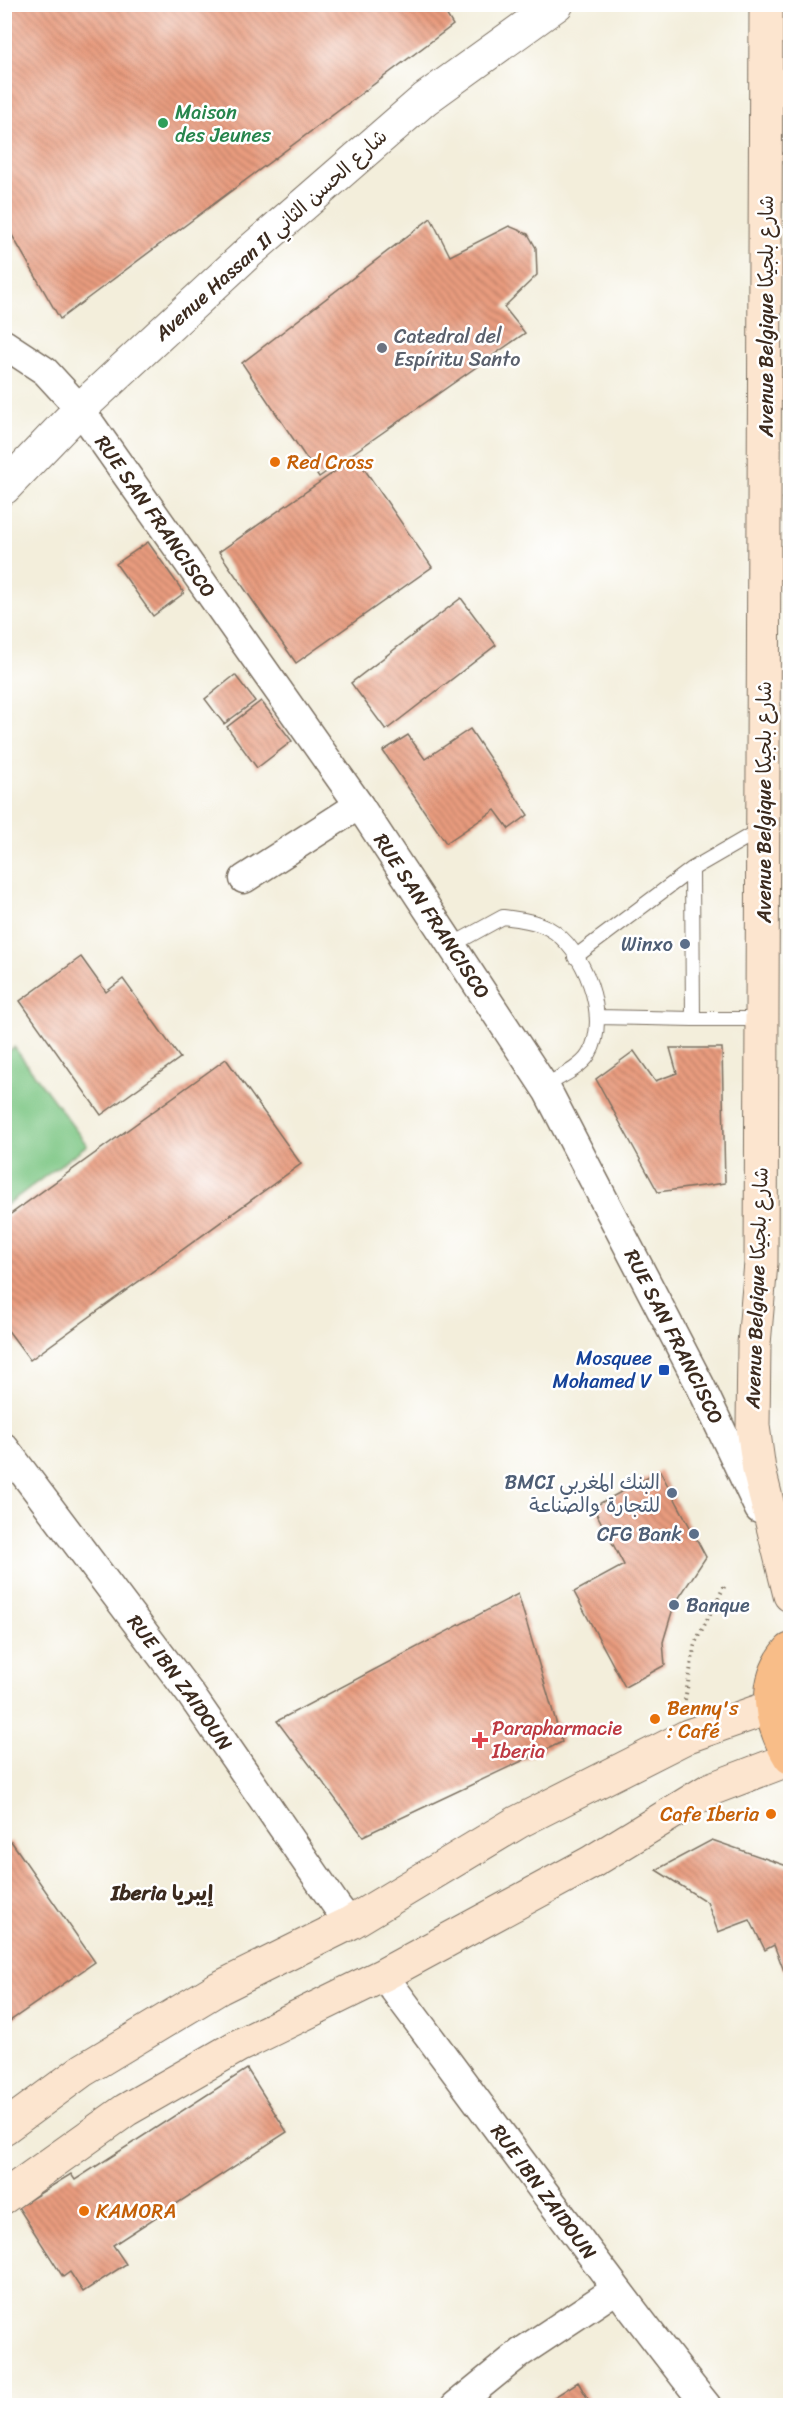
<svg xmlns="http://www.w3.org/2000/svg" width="795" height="2410" viewBox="0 0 795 2410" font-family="Sriracha,'Playpen Sans Arabic',sans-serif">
	<defs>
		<pattern id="building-back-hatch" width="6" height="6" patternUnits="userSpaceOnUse" patternTransform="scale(1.5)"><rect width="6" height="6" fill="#e89b7e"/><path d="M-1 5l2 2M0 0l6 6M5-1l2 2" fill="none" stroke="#bd7f67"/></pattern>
	</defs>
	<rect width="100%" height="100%" fill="#fff"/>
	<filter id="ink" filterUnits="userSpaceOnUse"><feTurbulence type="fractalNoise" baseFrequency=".0167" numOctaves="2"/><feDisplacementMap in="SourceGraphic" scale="12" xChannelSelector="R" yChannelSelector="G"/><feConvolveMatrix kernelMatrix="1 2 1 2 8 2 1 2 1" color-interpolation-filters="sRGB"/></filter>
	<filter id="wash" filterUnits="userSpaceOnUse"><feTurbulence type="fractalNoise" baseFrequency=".008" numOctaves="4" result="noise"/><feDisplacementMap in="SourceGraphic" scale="24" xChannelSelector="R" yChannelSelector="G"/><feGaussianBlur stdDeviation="1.35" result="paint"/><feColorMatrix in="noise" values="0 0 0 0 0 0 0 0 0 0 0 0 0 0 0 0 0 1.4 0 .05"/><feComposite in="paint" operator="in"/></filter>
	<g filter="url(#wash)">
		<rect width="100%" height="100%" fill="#f3eedb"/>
		<path fill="#7cc683" stroke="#5c7850" stroke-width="1.5" d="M 14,1047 L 87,1145 L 5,1206 L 5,1054 Z"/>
		<g id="blocks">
			<path fill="url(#building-back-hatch)" d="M 4,4 L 440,4 L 453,25 L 60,319 L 4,221 Z
				M 431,218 L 450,256 L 509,226 L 528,234 L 536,248 L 537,275 L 504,307 L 525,333 L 319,477 L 242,363 Z
				M 356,457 L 432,567 L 296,663 L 219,552 Z
				M 148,542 L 184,593 L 153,616 L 116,564 Z
				M 461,598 L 496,645 L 386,730 L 351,683 Z
				M 235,675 L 255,701 L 224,724 L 205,699 Z
				M 261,701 L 292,741 L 257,768 L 227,727 Z
				M 470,729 L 528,815 L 509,829 L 495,810 L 446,843 L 383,751 L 408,735 L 425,759 Z
				M 81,957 L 106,992 L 123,979 L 180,1058 L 101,1115 L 20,1001 Z
				M 670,1048 L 722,1048 L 725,1183 L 658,1192 L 596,1079 L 634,1051 L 655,1081 L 677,1073 Z
				M 226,1059 L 301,1164 L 30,1360 L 4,1325 L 4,1219 Z
				M 660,1471 L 706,1557 L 674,1605 L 663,1642 L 665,1665 L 625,1687 L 574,1592 L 624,1565 L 593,1507 Z
				M 518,1594 L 562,1742 L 363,1836 L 277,1721 Z
				M 712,1840 L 790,1867 L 790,1968 L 784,1971 L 774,1945 L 765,1950 L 750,1920 L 718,1932 L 707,1902 L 656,1870 Z
				M 11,1841 L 95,1962 L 4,2025 L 4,1846 Z
				M 247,2069 L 287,2132 L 113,2245 L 126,2264 L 83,2292 L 70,2272 L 63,2277 L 18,2207 L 71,2174 L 75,2180 Z
				M 578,2382 L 592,2406 L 541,2406 L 548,2401 Z"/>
		</g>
	</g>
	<g filter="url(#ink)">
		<use href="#blocks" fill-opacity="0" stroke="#7b6f60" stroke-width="1.5"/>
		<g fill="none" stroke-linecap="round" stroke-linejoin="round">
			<g stroke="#7b6f60" stroke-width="16">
				<path id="service" d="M 763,828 L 692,869 L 693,1019 L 763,1019
					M 452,945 L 503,917 C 518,919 535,921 548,928 C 584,947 611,1018 589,1054 C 581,1068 558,1078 544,1086
					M 575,957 L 692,869
					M 598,1017 L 693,1019"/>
			</g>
			<g stroke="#7b6f60" stroke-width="31">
				<g id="minor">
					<path id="s1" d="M 4,344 L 45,371 L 80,409 L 359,805 L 548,1092 L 700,1385 L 759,1509"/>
					<path d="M 244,879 L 359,805"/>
					<path id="s2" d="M 4,1447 L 191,1695 L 336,1905 L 350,1923"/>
					<path id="s3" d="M 383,1975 C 491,2118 595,2265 707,2406"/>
					<path d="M 455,2406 L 520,2353 L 615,2290"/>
				</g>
			</g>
			<g stroke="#7b6f60" stroke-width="35">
				<path id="tertiary" d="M 4,488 L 80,409 L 249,252 L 425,99 L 557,4"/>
			</g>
			<g stroke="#7b6f60" stroke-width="35">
				<path id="secondary" d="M 766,4 L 761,1263 L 754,1344 L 753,1426 L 759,1470 L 790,1595
					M 4,2128 L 83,2070 L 219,1988 L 350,1923 L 518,1822 L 688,1736 L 771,1707
					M 4,2197 L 126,2110 L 238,2046 L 383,1975 L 590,1863 L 711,1789 L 790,1759"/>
			</g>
			<g stroke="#7b6f60" stroke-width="35">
				<path id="primary" d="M 790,1650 C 761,1683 770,1723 790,1757"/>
			</g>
			<path stroke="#7b6f60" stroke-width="4" stroke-dasharray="1.5 4.5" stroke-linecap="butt" d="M 685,1700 L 695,1643 L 726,1583"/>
			<use href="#service" stroke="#fff" stroke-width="14"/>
			<use href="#minor" stroke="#fff" stroke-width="28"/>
			<use href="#tertiary" stroke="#fff" stroke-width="33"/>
			<use href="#secondary" stroke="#fce5cf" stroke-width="33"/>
			<use href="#primary" stroke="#f8bd88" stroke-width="33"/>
		</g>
	</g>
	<circle fill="#2e9e5b" stroke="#fff" stroke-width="2" cx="163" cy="123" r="6"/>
	<circle fill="#6b7280" stroke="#fff" stroke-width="2" cx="382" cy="348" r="6"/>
	<g fill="#e8710a" stroke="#fff" stroke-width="2">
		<circle cx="275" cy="462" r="6"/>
		<circle cx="655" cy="1719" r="6"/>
		<circle cx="771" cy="1814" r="6"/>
		<circle cx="84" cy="2211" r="6"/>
	</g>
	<g fill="#5c6f8a" stroke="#fff" stroke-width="2">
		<circle cx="685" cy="944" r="6"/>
		<circle cx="672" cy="1493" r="6"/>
		<circle cx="694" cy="1534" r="6"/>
		<circle cx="674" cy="1605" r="6"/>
	</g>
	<rect fill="#1a4fb4" stroke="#fff" stroke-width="2" x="658" y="1364" width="12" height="12" rx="3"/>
	<path fill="#e0444e" stroke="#fff" stroke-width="2" d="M477 1731h6v6h6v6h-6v6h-6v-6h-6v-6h6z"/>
	<g text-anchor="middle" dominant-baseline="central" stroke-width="5" stroke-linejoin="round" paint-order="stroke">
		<g font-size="20" fill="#27864d" stroke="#fff" text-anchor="start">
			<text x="175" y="112">Maison<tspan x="175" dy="23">des Jeunes</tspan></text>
		</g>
		<g font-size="20" fill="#3b2a1e" stroke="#fff">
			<text transform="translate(271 235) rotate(-42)">Avenue Hassan II شارع الحسن الثاني</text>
			<text transform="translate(766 316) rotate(-90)">Avenue Belgique شارع بلجيكا</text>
			<text stroke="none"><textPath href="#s1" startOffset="232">RUE SAN FRANCISCO</textPath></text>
			<text transform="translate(764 802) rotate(-90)">Avenue Belgique شارع بلجيكا</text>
			<text stroke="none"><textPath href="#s1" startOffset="718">RUE SAN FRANCISCO</textPath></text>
			<text transform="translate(757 1288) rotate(-88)">Avenue Belgique شارع بلجيكا</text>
			<text stroke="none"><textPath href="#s1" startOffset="1204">RUE SAN FRANCISCO</textPath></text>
			<text stroke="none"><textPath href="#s2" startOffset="294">RUE IBN ZAIDOUN</textPath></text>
			<text stroke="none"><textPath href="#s3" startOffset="270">RUE IBN ZAIDOUN</textPath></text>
		</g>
		<g font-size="20" fill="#5b616d" stroke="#fff" text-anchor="start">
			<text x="394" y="336">Catedral del<tspan x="394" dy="23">Espíritu Santo</tspan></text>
		</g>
		<g font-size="20" fill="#c56008" stroke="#fff" text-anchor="start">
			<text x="287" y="462">Red Cross</text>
			<text x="667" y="1708">Benny's<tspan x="667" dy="23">: Café</tspan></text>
			<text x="759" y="1814" text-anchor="end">Cafe Iberia</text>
			<text x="96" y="2211">KAMORA</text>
		</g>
		<g font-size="20" fill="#4e5e75" stroke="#fff" text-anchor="end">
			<text x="673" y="944">Winxo</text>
			<text x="660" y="1482">BMCI البنك المغربي<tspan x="660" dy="23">للتجارة والصناعة</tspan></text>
			<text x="682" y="1534">CFG Bank</text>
			<text x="686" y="1605" text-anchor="start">Banque</text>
		</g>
		<g font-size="20" fill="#164399" stroke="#fff" text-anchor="end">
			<text x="652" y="1358">Mosquee<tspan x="652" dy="23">Mohamed V</tspan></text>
		</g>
		<g font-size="20" fill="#be3a42" stroke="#fff" text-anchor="start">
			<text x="492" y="1728">Parapharmacie<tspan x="492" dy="23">Iberia</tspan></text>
		</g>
		<g font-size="21" font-weight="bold" fill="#3b2a1e" stroke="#fff">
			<text x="162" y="1893">Iberia إيبريا</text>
		</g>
	</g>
	<rect width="795" height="2410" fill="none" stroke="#fff" stroke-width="24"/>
</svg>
